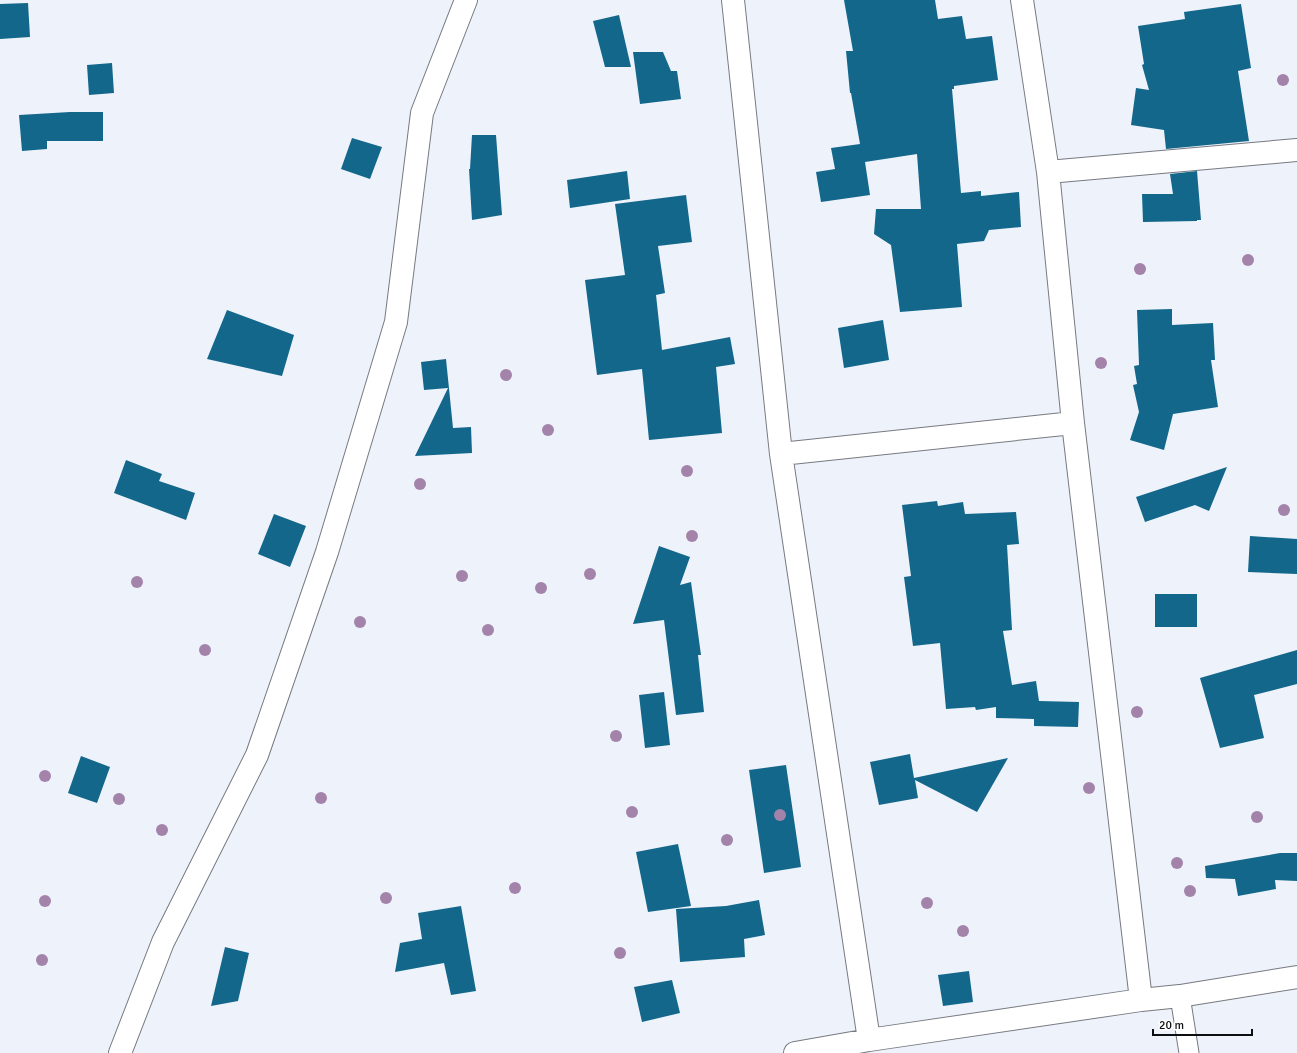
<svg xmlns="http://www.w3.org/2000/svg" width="1297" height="1053" viewBox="0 0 1297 1053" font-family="Signika,sans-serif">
	<rect width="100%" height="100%" fill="#eef2fa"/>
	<path fill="#12678b" d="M 844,0 L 935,0 L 938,19 L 962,16 L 966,39 L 992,36 L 998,80 L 954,86 L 954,89 L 952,89 L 961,193 L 981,191 L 981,196 L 1019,192 L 1021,227 L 989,230 L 984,241 L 957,244 L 962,307 L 900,312 L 891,245 L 874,234 L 876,209 L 921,209 L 917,154 L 865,162 L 870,195 L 821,202 L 816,172 L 835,169 L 831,148 L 860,144 L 851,93 L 850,93 L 846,51 L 853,51 Z
		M 28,3 L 30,37 L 0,39 L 0,4 Z
		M 1241,4 L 1251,68 L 1238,71 L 1249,141 L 1166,149 L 1164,130 L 1131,125 L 1136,88 L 1149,90 L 1142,65 L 1144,64 L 1138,26 L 1185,19 L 1184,12 Z
		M 619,15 L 631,67 L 605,67 L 593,21 Z
		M 633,52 L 663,52 L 671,71 L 677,71 L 681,99 L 640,104 Z
		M 112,63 L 114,93 L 89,95 L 87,65 Z
		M 70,112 L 103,112 L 103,141 L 47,141 L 47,149 L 22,151 L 19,115 Z
		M 472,135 L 496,135 L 502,215 L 472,220 L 469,169 L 470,169 Z
		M 352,138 L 382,147 L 370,179 L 341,169 Z
		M 627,171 L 630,199 L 570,208 L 567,180 Z
		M 1197,171 L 1201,220 L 1197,220 L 1197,221 L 1143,222 L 1142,194 L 1173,194 L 1170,174 Z
		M 686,195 L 692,242 L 658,246 L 665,293 L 656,295 L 662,350 L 730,337 L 735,364 L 716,367 L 722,433 L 649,440 L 642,369 L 597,375 L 585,280 L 625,275 L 615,204 Z
		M 1172,309 L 1172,325 L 1213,323 L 1215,360 L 1211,360 L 1218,407 L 1173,414 L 1164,450 L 1130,440 L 1139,412 L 1133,385 L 1137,384 L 1134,366 L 1139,365 L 1137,310 Z
		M 227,310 L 294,335 L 282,376 L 207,359 Z
		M 883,320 L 889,360 L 844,368 L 838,328 Z
		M 446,359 L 453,428 L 471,427 L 472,453 L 415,456 L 448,388 L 424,390 L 421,362 Z
		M 126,460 L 162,474 L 159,481 L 195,493 L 186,520 L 114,493 Z
		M 1227,467 L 1209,511 L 1195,505 L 1145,522 L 1136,497 Z
		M 937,501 L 938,506 L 963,502 L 965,514 L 1016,512 L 1019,544 L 1007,545 L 1012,630 L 1003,631 L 1012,685 L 1036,681 L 1039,701 L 1079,702 L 1078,727 L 1034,726 L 1034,719 L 996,718 L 996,707 L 976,710 L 975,707 L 946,709 L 940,643 L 913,646 L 904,577 L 911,576 L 902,505 Z
		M 274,514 L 306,526 L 290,567 L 258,554 Z
		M 1250,536 L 1297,539 L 1297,574 L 1248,572 Z
		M 659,546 L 690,557 L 680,585 L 691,582 L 701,655 L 698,655 L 704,712 L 676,715 L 664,620 L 633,624 Z
		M 1155,594 L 1197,594 L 1197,627 L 1155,627 Z
		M 1297,650 L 1297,684 L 1254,695 L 1264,738 L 1220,748 L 1200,678 Z
		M 664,692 L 670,745 L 645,748 L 639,695 Z
		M 910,754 L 914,778 L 1008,758 L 977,812 L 915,780 L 918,798 L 879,805 L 870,762 Z
		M 81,756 L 110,767 L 97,803 L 68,793 Z
		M 786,765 L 801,867 L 764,873 L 749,770 Z
		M 678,844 L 691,906 L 648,912 L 636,852 Z
		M 1280,853 L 1297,853 L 1297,881 L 1275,880 L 1276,889 L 1238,896 L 1235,879 L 1206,878 L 1205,866 Z
		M 759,900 L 765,935 L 744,939 L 745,957 L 680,962 L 676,909 L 726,906 Z
		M 461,906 L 476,991 L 451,995 L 444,963 L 395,972 L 400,943 L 422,939 L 418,913 Z
		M 225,947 L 249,953 L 238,1001 L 211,1006 Z
		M 969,971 L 973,1002 L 943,1006 L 938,975 Z
		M 672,980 L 680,1013 L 642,1022 L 634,987 Z"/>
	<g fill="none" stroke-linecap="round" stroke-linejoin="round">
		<g stroke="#777a81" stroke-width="21">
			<path id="service" d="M 1180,996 L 1189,1053"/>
		</g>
		<g stroke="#777a81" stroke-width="24">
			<path id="minor" d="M 733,0 L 781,454 L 869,1040
				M 1022,0 L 1048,172 L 1073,423 L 1141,1000
				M 1048,172 L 1297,150
				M 781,454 L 1073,423
				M 120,1053 L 163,942 L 257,755 L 327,552 L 396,322 L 422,113 L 466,0
				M 795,1053 L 869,1040 L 1141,1000 L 1180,996 L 1297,977"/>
		</g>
		<use href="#service" stroke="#fff" stroke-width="19"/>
		<use href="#minor" stroke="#fff" stroke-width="22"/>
	</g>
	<g fill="#a383aa">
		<circle cx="1283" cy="80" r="6"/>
		<circle cx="1248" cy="260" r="6"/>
		<circle cx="1140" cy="269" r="6"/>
		<circle cx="1101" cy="363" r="6"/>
		<circle cx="506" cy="375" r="6"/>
		<circle cx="548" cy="430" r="6"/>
		<circle cx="687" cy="471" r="6"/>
		<circle cx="420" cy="484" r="6"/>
		<circle cx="1284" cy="510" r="6"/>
		<circle cx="692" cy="536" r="6"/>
		<circle cx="590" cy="574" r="6"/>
		<circle cx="462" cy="576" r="6"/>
		<circle cx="137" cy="582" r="6"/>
		<circle cx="541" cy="588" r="6"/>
		<circle cx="360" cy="622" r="6"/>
		<circle cx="488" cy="630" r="6"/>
		<circle cx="205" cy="650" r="6"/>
		<circle cx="1137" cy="712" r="6"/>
		<circle cx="616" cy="736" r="6"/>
		<circle cx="45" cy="776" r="6"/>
		<circle cx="1089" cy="788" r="6"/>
		<circle cx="321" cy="798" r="6"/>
		<circle cx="119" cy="799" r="6"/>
		<circle cx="632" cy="812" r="6"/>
		<circle cx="780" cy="815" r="6"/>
		<circle cx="1257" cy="817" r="6"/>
		<circle cx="162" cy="830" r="6"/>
		<circle cx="727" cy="840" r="6"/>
		<circle cx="1177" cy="863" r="6"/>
		<circle cx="515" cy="888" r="6"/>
		<circle cx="1190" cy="891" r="6"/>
		<circle cx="386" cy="898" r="6"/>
		<circle cx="45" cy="901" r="6"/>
		<circle cx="927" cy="903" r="6"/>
		<circle cx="963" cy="931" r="6"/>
		<circle cx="620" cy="953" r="6"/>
		<circle cx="42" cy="960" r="6"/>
	</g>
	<path d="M1153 1029v6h99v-6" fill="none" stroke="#0d0e11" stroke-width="2"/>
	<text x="1159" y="1029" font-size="12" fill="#0d0e11" stroke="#ffffff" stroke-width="3" paint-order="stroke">20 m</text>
</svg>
